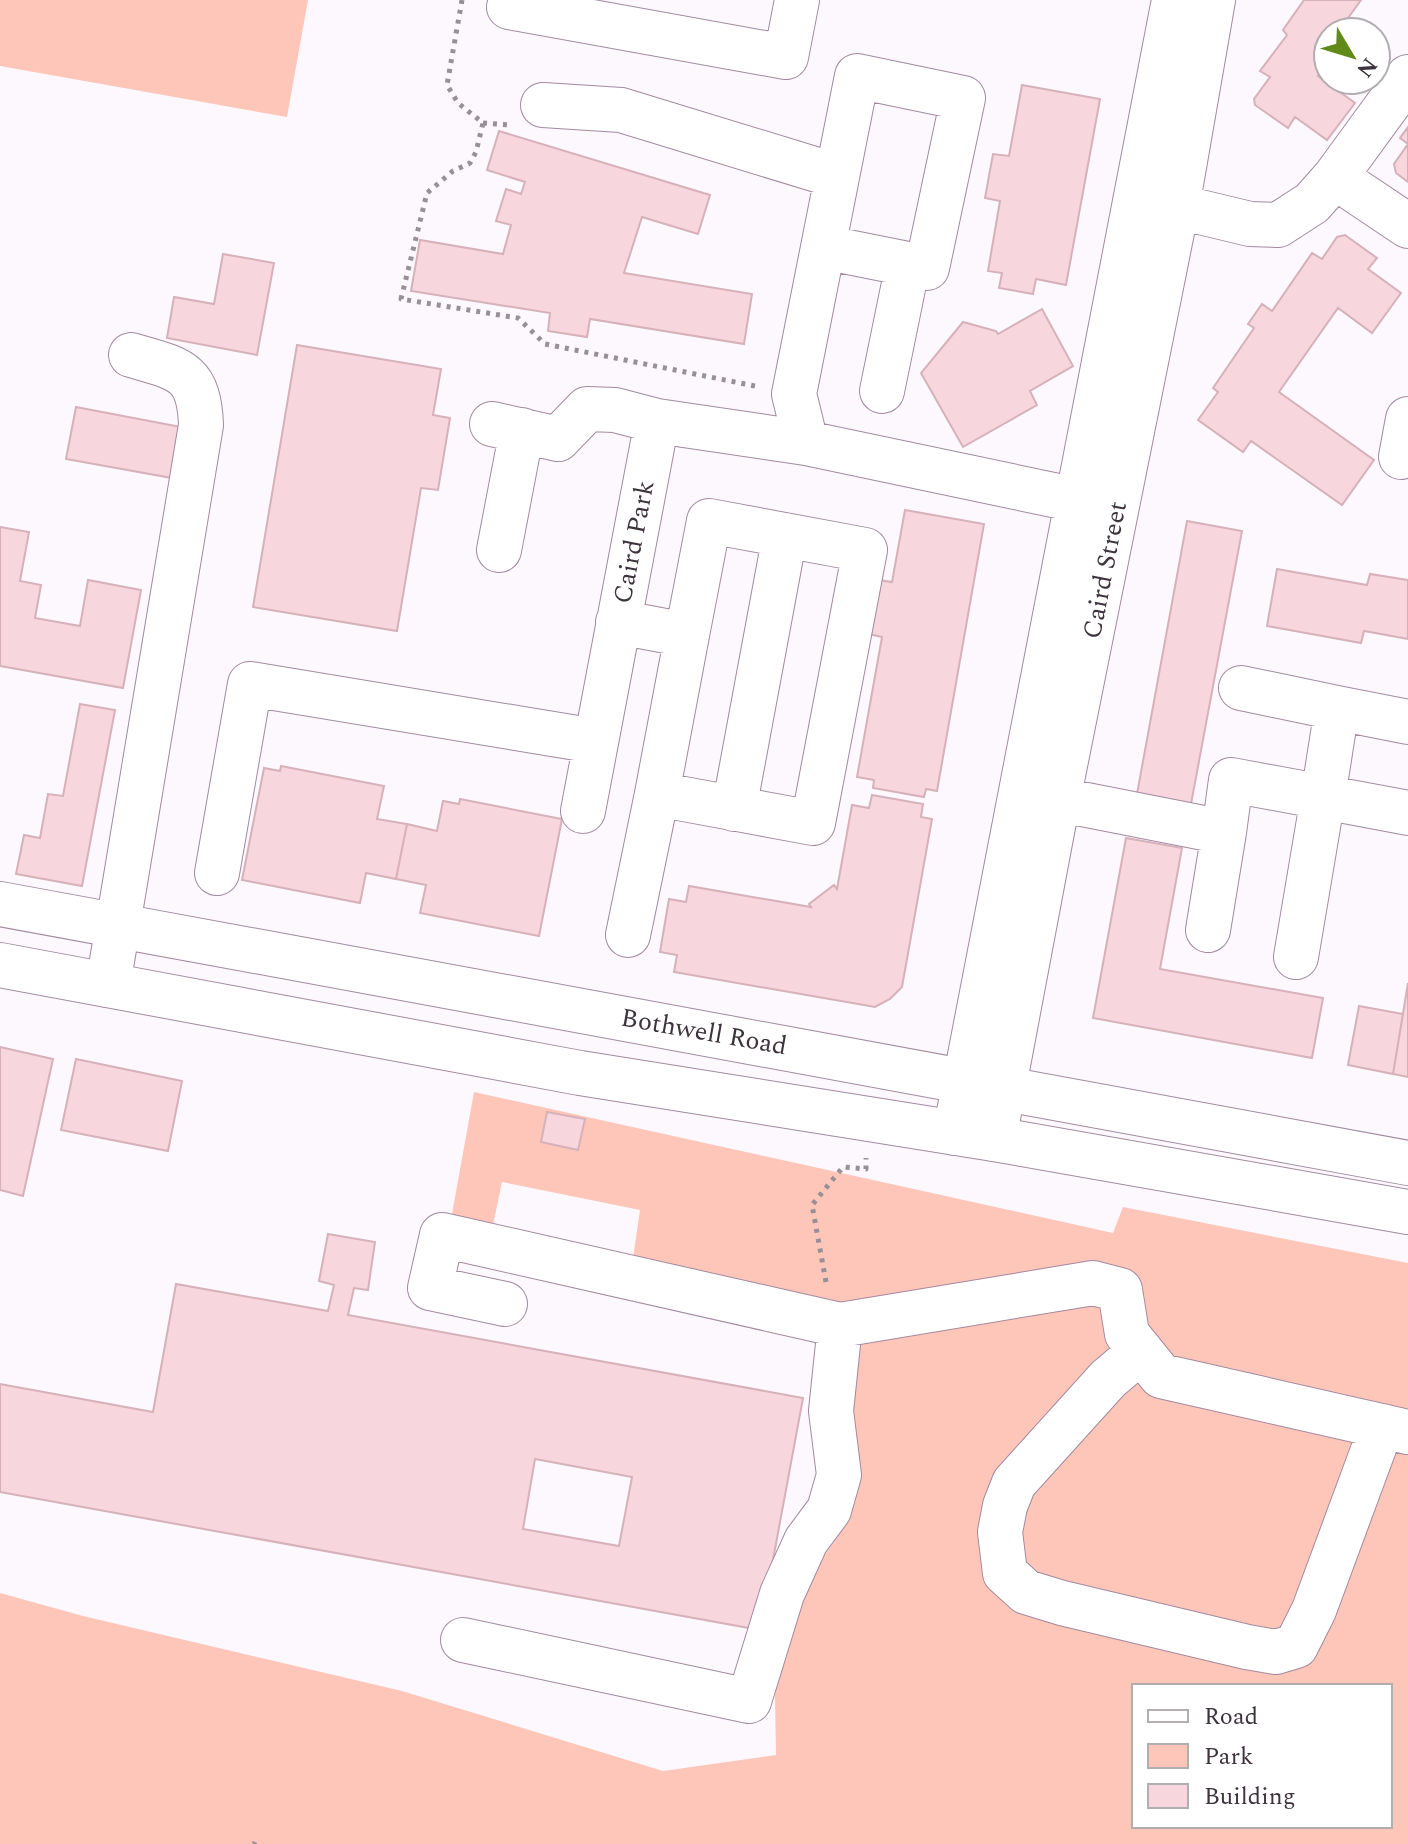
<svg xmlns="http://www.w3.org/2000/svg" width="1408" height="1844" viewBox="0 0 1408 1844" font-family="Spectral,serif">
	<rect width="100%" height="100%" fill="#fdf8fd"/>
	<path fill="#fec6b9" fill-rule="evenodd" d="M 0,0 L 308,0 L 287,117 L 0,66 Z
		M 474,1092 L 1113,1233 L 1123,1207 L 1408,1263 L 1408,1844 L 0,1844 L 0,1593 L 83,1616 L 402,1691 L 663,1771 L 776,1755 L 775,1695 L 784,1636 L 815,1569 L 846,1525 L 849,1489 L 844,1347 L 632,1265 L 640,1210 L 502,1182 L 493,1225 L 455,1220 L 452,1214 ZM 1134,1686 L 1390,1686 L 1390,1826 L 1134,1826 Z"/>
	<path fill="#f7d6de" stroke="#d6b1ba" stroke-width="2" fill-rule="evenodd" d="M 1304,0 L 1361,0 L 1338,32 L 1328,32 L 1328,46 L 1322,54 L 1328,62 L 1318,76 L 1355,103 L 1327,140 L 1295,117 L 1288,128 L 1255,105 L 1254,99 L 1270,77 L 1260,71 L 1287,35 L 1283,30 Z
		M 1022,85 L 1100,99 L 1066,285 L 1036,279 L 1033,294 L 999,288 L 1002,273 L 988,271 L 1000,201 L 985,198 L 993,154 L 1009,156 Z
		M 1408,127 L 1408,144 L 1400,138 Z
		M 499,131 L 710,195 L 698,234 L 642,217 L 624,273 L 752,294 L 744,344 L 590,319 L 587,337 L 548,331 L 550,313 L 411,291 L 420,240 L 503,254 L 511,225 L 496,221 L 506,189 L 521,194 L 525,182 L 487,170 Z
		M 1408,144 L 1408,182 L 1396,173 L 1394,164 Z
		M 1345,235 L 1377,258 L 1368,269 L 1401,293 L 1372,333 L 1338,308 L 1279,392 L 1374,460 L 1342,505 L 1251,441 L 1243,452 L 1198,420 L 1218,392 L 1213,388 L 1254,328 L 1248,324 L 1262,304 L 1272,311 L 1312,253 L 1322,259 L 1337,237 Z
		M 223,254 L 274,263 L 257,355 L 167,338 L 174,297 L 214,304 Z
		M 1042,309 L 1073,366 L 1030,391 L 1037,405 L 963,447 L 921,373 L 963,322 L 996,331 L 998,334 Z
		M 297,345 L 441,369 L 433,415 L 450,418 L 438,490 L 421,488 L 397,631 L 253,607 Z
		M 76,407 L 181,427 L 172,478 L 66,459 Z
		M 905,510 L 984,524 L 937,791 L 926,789 L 924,797 L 873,788 L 874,780 L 857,777 L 882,637 L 864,633 L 873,579 L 892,582 Z
		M 1187,521 L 1242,531 L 1191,804 L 1137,794 Z
		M 0,527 L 29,532 L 20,581 L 41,585 L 35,618 L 80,626 L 88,580 L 141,590 L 123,688 L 0,666 Z
		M 1277,569 L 1367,585 L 1370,574 L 1408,580 L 1408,639 L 1364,631 L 1361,643 L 1267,626 Z
		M 80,704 L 115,710 L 82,886 L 16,874 L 24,835 L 40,838 L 48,794 L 63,796 Z
		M 281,766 L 384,786 L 377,819 L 407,824 L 396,879 L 366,873 L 360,903 L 242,880 L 264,768 L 280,771 Z
		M 872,795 L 923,804 L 921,817 L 932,819 L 902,987 L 890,999 L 875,1007 L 674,972 L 677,955 L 660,952 L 669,899 L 686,902 L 689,886 L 811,907 L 809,904 L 834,885 L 837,889 L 852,805 L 869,808 Z
		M 460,799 L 562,819 L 539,936 L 420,913 L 426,885 L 396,879 L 407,824 L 437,831 L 443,801 L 459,804 Z
		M 1126,838 L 1182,848 L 1160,969 L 1323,998 L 1312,1058 L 1093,1018 Z
		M 1408,983 L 1408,1077 L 1393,1074 Z
		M 1359,1006 L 1403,1014 L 1393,1074 L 1348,1065 Z
		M 0,1047 L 53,1059 L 23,1196 L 0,1190 Z
		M 76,1059 L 182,1081 L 168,1151 L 61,1130 Z
		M 547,1112 L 585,1119 L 578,1150 L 541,1142 Z
		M 328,1234 L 375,1242 L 368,1290 L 354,1288 L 348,1315 L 803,1398 L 760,1630 L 0,1492 L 0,1384 L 153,1412 L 176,1284 L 328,1311 L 334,1285 L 319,1281 ZM 535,1459 L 632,1477 L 619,1546 L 523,1529 Z"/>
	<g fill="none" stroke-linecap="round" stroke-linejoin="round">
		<g stroke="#a289a0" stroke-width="46">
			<path id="minor" d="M 509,7 L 786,57 L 797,0
				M 543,105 L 621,110 L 837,176
				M 1335,177 L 1408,226
				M 1150,200 L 1250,224 L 1278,225 L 1312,203 L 1335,177 L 1408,77
				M 823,247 L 908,264
				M 882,391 L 908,264 L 927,268 L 963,98 L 857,76 L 794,394 L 806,443 L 1077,500
				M 492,424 L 558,439 L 587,409 L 615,410 L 657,421
				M 1401,457 L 1408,419
				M 499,550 L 522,430
				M 618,622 L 687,635 L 709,521 L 865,550 L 813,823 L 657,794 L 687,635
				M 1241,688 L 1337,708
				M 1031,794 L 1224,832 L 1231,780 L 1323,797 L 1337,708 L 1408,722
				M 734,809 L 785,535
				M 583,811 L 657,421 L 806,443
				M 217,873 L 250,684 L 595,741
				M 1208,930 L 1224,832
				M 628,935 L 657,794
				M 1296,957 L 1323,797 L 1408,813
				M 108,985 L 201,425 C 199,370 179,369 131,355
				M 955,1133 L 1174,0
				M 994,1139 L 1058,800 L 1177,207 L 1213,0
				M 505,1304 L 430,1288 L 442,1235 L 840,1325 L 1093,1283 L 1120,1290 L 1127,1334 L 1161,1376 L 1408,1432
				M 1141,1351 L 1108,1379 L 1014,1483 L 1005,1506 L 1000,1532 L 1005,1573 L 1026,1592 L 1062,1603 L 1247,1647 L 1276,1652 L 1296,1646 L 1314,1610 L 1382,1426
				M 463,1640 L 749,1701 L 782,1594 L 806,1541 L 829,1510 L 839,1475 L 831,1411 L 840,1325"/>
		</g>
		<g stroke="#a289a0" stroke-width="46">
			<path id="major" d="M 0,904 L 1408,1163
				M 0,965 L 580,1073 L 994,1139 L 1408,1212"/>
		</g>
		<path stroke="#989097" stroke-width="5" stroke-dasharray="4 6" stroke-linecap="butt" d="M 462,0 L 447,85 L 458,103 L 483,123 L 476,152 L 470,163 L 453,171 L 427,193 L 401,299 L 518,318 L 545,344 L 755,386
			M 483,123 L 510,125
			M 826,1282 L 812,1205 L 843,1167 L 866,1169 L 866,1158
			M 254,1844 L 255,1842"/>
		<use href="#minor" stroke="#fff" stroke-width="44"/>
		<use href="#major" stroke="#fff" stroke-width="44"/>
	</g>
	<g text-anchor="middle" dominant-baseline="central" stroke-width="8" stroke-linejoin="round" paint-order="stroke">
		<g font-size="26" fill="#3d333c" stroke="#fff">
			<text transform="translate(634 542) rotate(-79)">Caird Park</text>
			<text transform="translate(1105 570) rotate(-79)">Caird Street</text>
			<text transform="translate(704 1032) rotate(10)">Bothwell Road</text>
		</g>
	</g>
	<rect x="1132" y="1684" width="260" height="144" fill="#ffffff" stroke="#b1adb1" stroke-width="2"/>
	<rect x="1148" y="1710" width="40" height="12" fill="#ffffff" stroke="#b1adb1" stroke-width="2"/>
	<text x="1204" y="1724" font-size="24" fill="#3d333c">Road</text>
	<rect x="1148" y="1744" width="40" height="24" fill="#fec6b9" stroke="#b1adb1" stroke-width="2"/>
	<text x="1204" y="1764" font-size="24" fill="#3d333c">Park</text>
	<rect x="1148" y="1784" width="40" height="24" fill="#f7d6de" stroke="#b1adb1" stroke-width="2"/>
	<text x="1204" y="1804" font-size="24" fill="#3d333c">Building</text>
	<g transform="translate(1352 56) rotate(128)"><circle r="38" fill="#ffffff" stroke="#b1adb1" stroke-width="2"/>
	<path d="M0-6L14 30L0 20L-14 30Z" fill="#608a19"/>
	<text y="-12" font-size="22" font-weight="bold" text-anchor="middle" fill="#3d333c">N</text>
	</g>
</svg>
